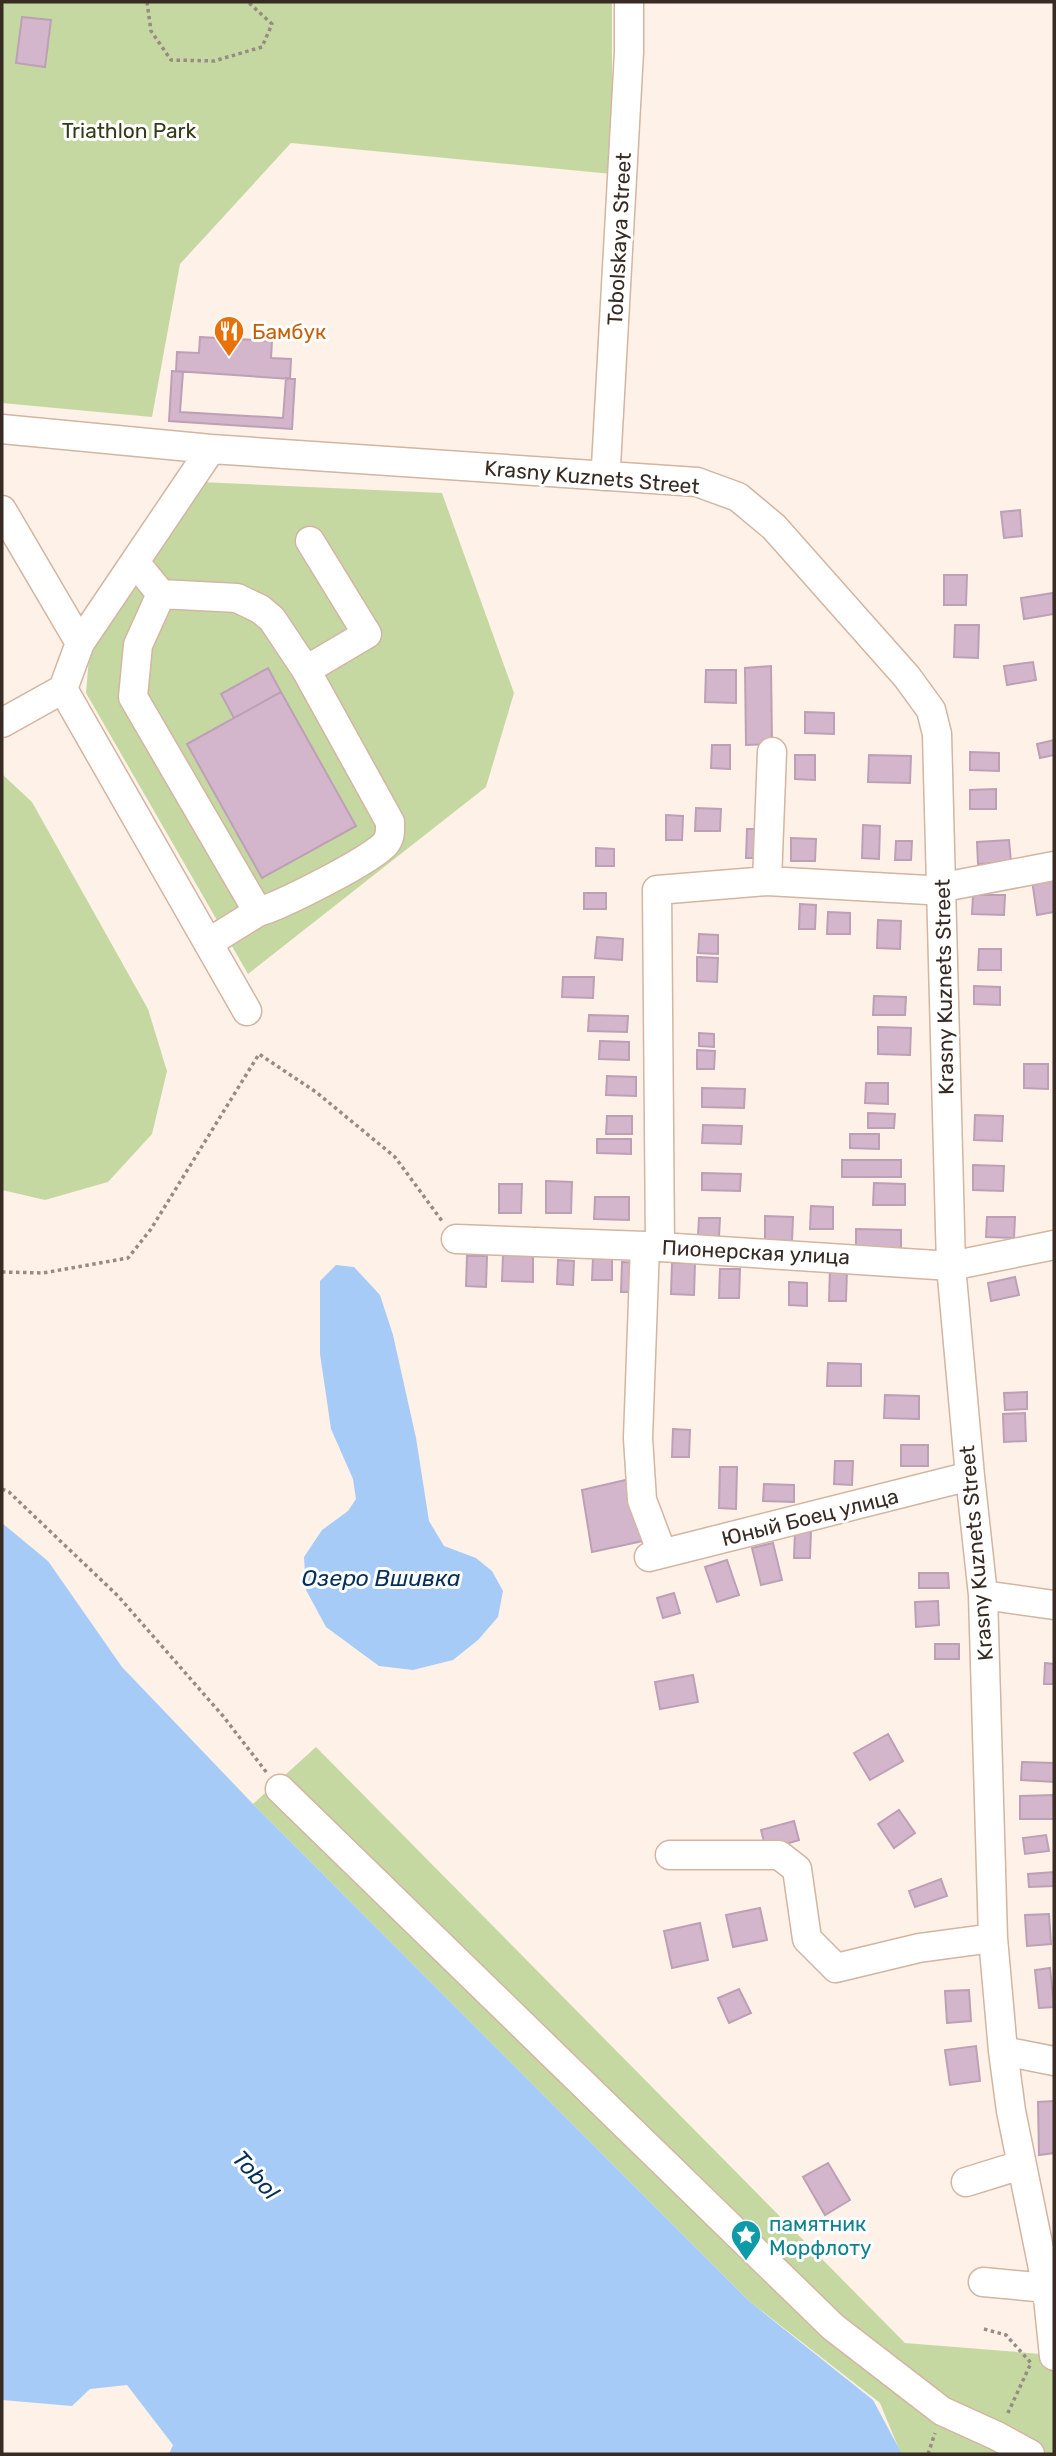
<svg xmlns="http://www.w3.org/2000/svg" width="1056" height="2456" viewBox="0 0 1056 2456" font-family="Rubik,sans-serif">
	<rect width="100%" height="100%" fill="#fef1e8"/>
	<path fill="#c6d8a1" d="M 2,2 L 612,2 L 612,174 L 291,143 L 180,264 L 152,417 L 2,403 Z
		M 201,482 L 442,493 L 514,693 L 486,787 L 248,974 L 86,693 L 89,657 Z
		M 2,774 L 32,802 L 148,1009 L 167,1071 L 152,1134 L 108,1182 L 45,1200 L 2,1190 Z
		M 316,1747 L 905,2343 L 1054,2355 L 1054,2454 L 901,2454 L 880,2403 L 749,2301 L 253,1804 Z"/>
	<path fill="#a7cbf7" d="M 336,1265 L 354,1267 L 380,1295 L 393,1335 L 416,1438 L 429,1521 L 444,1546 L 476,1558 L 492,1571 L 503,1591 L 498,1617 L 478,1640 L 453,1660 L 413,1670 L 379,1666 L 326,1627 L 306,1590 L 304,1557 L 322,1530 L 348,1511 L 356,1499 L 353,1479 L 331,1429 L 320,1354 L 320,1281 Z
		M 2,1523 L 48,1561 L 122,1667 L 253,1804 L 749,2301 L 873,2400 L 902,2454 L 169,2454 L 173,2445 L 127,2385 L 90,2389 L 72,2406 L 2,2400 Z"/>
	<path fill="#d4b6cc" stroke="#bda0b5" stroke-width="2" d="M 22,17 L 51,20 L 45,67 L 16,63 Z
		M 200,337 L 272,341 L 271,358 L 291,359 L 290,379 L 176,371 L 177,352 L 199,353 Z
		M 172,371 L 183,372 L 180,412 L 283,418 L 286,378 L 295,379 L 292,429 L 169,421 Z
		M 1020,510 L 1022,536 L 1004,538 L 1001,512 Z
		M 944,575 L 967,575 L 966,605 L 944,605 Z
		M 1053,593 L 1054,614 L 1024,619 L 1021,598 Z
		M 955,625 L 979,625 L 978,658 L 954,657 Z
		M 1033,662 L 1036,680 L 1007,685 L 1004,666 Z
		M 771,666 L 772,744 L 746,745 L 745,668 Z
		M 268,668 L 281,692 L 234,718 L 221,694 Z
		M 706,670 L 736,670 L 736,703 L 705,702 Z
		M 281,692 L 356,826 L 262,878 L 187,744 Z
		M 805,712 L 834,713 L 834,734 L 805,733 Z
		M 1054,740 L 1054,755 L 1040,758 L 1037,744 Z
		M 712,745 L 730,745 L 730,769 L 711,768 Z
		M 970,752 L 999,753 L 999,771 L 970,770 Z
		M 795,755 L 815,755 L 815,780 L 795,779 Z
		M 869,755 L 911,756 L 910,783 L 868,782 Z
		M 996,789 L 996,809 L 970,809 L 970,790 Z
		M 696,808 L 721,809 L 720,831 L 695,831 Z
		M 666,815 L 683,816 L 682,840 L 666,840 Z
		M 863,825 L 880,826 L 879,859 L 862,858 Z
		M 747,829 L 763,829 L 762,858 L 746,858 Z
		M 791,838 L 816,839 L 815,861 L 791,861 Z
		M 1009,840 L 1011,862 L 978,864 L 977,842 Z
		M 896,841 L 912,841 L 911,860 L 895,860 Z
		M 596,848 L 614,849 L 614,866 L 596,866 Z
		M 1054,876 L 1054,912 L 1037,915 L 1032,880 Z
		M 584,893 L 606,893 L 606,909 L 584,909 Z
		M 973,895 L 1005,895 L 1004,915 L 972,914 Z
		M 800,904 L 816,905 L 815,929 L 799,929 Z
		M 828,912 L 850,913 L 850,934 L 827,934 Z
		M 878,920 L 901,921 L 900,949 L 877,948 Z
		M 699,934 L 718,935 L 718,954 L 698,953 Z
		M 597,937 L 623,939 L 622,960 L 595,958 Z
		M 979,949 L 1001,949 L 1001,970 L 978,970 Z
		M 697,957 L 718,958 L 717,982 L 697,981 Z
		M 563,977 L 594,977 L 593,998 L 562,997 Z
		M 974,986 L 1000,987 L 1000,1005 L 974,1004 Z
		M 874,996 L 906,997 L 905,1015 L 873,1015 Z
		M 589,1015 L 628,1016 L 627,1032 L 588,1031 Z
		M 878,1027 L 911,1028 L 910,1055 L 878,1054 Z
		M 699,1033 L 714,1034 L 714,1047 L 699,1046 Z
		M 600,1041 L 629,1042 L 629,1060 L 599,1059 Z
		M 697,1050 L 715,1051 L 714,1069 L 697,1069 Z
		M 1024,1064 L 1048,1064 L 1048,1089 L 1024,1088 Z
		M 607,1076 L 636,1077 L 636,1096 L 606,1095 Z
		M 866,1083 L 888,1083 L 888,1104 L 865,1103 Z
		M 702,1088 L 745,1089 L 744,1108 L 702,1107 Z
		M 868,1113 L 895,1114 L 894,1128 L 868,1128 Z
		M 975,1115 L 1003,1116 L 1002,1141 L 974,1140 Z
		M 607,1116 L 632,1116 L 632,1134 L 606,1134 Z
		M 703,1125 L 742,1126 L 741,1144 L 702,1143 Z
		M 850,1134 L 879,1134 L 879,1149 L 850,1148 Z
		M 597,1139 L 631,1139 L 631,1154 L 597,1153 Z
		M 842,1160 L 901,1160 L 901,1177 L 842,1177 Z
		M 973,1165 L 1004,1166 L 1003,1191 L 973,1190 Z
		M 702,1173 L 741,1174 L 740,1191 L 702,1190 Z
		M 546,1181 L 572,1182 L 571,1213 L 546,1213 Z
		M 874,1183 L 905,1184 L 905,1205 L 873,1205 Z
		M 499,1184 L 522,1184 L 521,1213 L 499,1213 Z
		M 595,1197 L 629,1197 L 629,1220 L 594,1219 Z
		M 811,1206 L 833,1207 L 833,1229 L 810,1229 Z
		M 765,1216 L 793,1217 L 792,1241 L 765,1240 Z
		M 987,1217 L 1015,1217 L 1014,1238 L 986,1237 Z
		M 699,1218 L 720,1218 L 719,1236 L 698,1236 Z
		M 856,1229 L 901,1230 L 901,1249 L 856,1248 Z
		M 503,1254 L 533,1255 L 533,1282 L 502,1281 Z
		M 467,1256 L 487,1256 L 486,1287 L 466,1286 Z
		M 593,1258 L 612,1259 L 612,1280 L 592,1280 Z
		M 558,1260 L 574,1261 L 573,1285 L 557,1284 Z
		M 622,1262 L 640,1263 L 639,1292 L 621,1292 Z
		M 672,1263 L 695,1263 L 694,1295 L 671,1294 Z
		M 720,1269 L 740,1269 L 739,1298 L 719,1298 Z
		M 830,1269 L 847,1270 L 846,1301 L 829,1301 Z
		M 1015,1277 L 1019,1295 L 991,1301 L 988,1283 Z
		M 789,1282 L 807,1283 L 807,1306 L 789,1305 Z
		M 828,1363 L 861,1364 L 861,1386 L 827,1386 Z
		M 1027,1392 L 1027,1409 L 1005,1410 L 1004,1393 Z
		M 885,1395 L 919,1396 L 919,1419 L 884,1418 Z
		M 1025,1413 L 1026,1441 L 1004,1442 L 1003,1414 Z
		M 673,1429 L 690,1430 L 689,1457 L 672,1457 Z
		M 901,1445 L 928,1445 L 928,1466 L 901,1466 Z
		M 835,1461 L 853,1461 L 852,1485 L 834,1484 Z
		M 720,1467 L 737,1467 L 736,1509 L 719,1508 Z
		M 634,1478 L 643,1541 L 592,1552 L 582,1490 Z
		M 764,1484 L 794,1485 L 794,1502 L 763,1501 Z
		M 795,1531 L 811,1531 L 810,1558 L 794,1558 Z
		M 773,1543 L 782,1580 L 761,1585 L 752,1548 Z
		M 727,1560 L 739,1595 L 717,1602 L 705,1567 Z
		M 919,1573 L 948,1573 L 949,1588 L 919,1588 Z
		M 674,1593 L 680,1613 L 663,1618 L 657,1598 Z
		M 938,1601 L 939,1625 L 916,1627 L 915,1602 Z
		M 935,1644 L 959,1644 L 959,1659 L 935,1659 Z
		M 1045,1663 L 1054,1664 L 1054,1684 L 1044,1684 Z
		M 693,1675 L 698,1702 L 660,1709 L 655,1682 Z
		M 888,1734 L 903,1761 L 870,1780 L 854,1753 Z
		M 1022,1762 L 1054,1763 L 1054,1782 L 1021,1780 Z
		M 1053,1795 L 1054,1819 L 1020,1819 L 1020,1796 Z
		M 899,1810 L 915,1833 L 894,1848 L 878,1824 Z
		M 794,1821 L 799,1840 L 766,1850 L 761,1830 Z
		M 1046,1835 L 1049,1851 L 1025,1854 L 1023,1838 Z
		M 1054,1872 L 1054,1886 L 1029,1887 L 1028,1874 Z
		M 941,1879 L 947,1896 L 915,1907 L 909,1891 Z
		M 760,1908 L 767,1940 L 733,1947 L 726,1915 Z
		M 1049,1914 L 1051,1944 L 1027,1946 L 1025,1915 Z
		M 700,1923 L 708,1960 L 672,1968 L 664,1931 Z
		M 1050,1968 L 1054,2007 L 1039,2008 L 1035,1970 Z
		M 739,1989 L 751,2013 L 729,2023 L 718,1998 Z
		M 969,1990 L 971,2021 L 947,2023 L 945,1991 Z
		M 976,2046 L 980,2081 L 950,2085 L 945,2050 Z
		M 1054,2101 L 1054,2153 L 1039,2155 L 1038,2102 Z
		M 828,2163 L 850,2200 L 825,2215 L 803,2177 Z"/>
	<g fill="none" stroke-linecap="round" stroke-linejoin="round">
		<g stroke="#d3b5a1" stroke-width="31">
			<path id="minor" d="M 2,429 L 211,449 L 697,482 L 738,497 L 774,527 L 907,677 L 931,710 L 937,734 L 951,1266 L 970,1476 L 983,1595 L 993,1938 L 1003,2051 L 1011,2111 L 1047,2288 L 1054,2356
				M 211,449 L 80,643 L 63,689 L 247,1011
				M 603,476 L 606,466 L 629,52 L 629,2
				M 2,510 L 80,643
				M 135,562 L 161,594 L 237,598 L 260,609 L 272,619 L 306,670 L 390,822 C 390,830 391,836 386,843 C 374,859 280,906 258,912 L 133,697 L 138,645 L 161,594
				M 306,670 L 367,634 L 310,541
				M 2,723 L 63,689
				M 767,881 L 772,752
				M 208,943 L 258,912
				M 456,1239 L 645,1246 L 951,1266 L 1054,1245
				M 645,1246 L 638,1438 L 642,1500 L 662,1553
				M 660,1246 L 657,890 L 767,881 L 928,890 L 1054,866
				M 649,1557 L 970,1476
				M 983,1595 L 1054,1605
				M 280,1789 L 833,2327 L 942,2411 L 997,2436 L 1030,2454
				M 670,1855 L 779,1855 L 797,1869 L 807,1939 L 836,1968 L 919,1948 L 993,1938
				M 1003,2051 L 1054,2061
				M 966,2182 L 1021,2165
				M 983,2282 L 1047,2288 L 1054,2297"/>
		</g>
		<path stroke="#978b82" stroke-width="3.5" stroke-dasharray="3.5 3.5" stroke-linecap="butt" d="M 147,2 L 151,31 L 171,60 L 214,61 L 262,47 L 272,24 L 248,2
			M 2,1272 L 43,1273 L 128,1258 L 151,1229 L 259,1054 L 316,1092 L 395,1157 L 442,1221
			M 2,1489 L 9,1492 L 118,1596 L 223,1716 L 267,1773
			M 984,2329 L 1006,2335 L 1031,2363 L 1007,2415
			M 928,2454 L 935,2433"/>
		<use href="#minor" stroke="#fff" stroke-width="28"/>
	</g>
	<defs>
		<g id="restaurant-pin" transform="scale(1.575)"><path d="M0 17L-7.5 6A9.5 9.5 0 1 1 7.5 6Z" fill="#e8710a" stroke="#fff"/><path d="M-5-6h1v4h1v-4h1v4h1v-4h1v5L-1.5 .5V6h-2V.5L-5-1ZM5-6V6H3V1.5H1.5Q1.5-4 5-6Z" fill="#fff"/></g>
		<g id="sight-pin" transform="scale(1.575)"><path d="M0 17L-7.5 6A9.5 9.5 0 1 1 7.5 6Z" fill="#0f9aa8" stroke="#fff"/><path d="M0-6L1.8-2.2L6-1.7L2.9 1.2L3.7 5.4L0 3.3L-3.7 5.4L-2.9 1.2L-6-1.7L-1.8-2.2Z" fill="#fff"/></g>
	</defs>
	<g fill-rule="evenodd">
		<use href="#restaurant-pin" x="229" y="331"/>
		<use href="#sight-pin" x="746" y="2235"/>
	</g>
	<g text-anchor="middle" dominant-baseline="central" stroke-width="6" stroke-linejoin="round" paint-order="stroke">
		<g font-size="21" fill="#323c16" stroke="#fff">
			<text x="129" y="130">Triathlon Park</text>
		</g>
		<g font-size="21" fill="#372b23" stroke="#fff">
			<text transform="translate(619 239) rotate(-87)">Tobolskaya Street</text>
			<text transform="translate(592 477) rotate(5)">Krasny Kuznets Street</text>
			<text transform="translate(944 987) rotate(-91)">Krasny Kuznets Street</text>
			<text transform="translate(756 1252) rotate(3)">Пионерская улица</text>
			<text transform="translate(810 1517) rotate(-14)">Юный Боец улица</text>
			<text transform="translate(976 1553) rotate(-95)">Krasny Kuznets Street</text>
		</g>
		<g font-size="21" fill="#c56008" stroke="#fff" text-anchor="start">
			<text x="252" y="331">Бамбук</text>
		</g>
		<g font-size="21" fill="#0d838f" stroke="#fff" text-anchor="start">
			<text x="769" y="2223">памятник<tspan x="769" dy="24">Морфлоту</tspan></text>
		</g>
		<g font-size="23" font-style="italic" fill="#052f5b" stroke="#fff">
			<text x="381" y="1578">Озеро Вшивка</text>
			<text transform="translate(256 2175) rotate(48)">Tobol</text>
		</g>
	</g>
	<rect width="1056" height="2456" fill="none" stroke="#372b23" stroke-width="7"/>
</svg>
